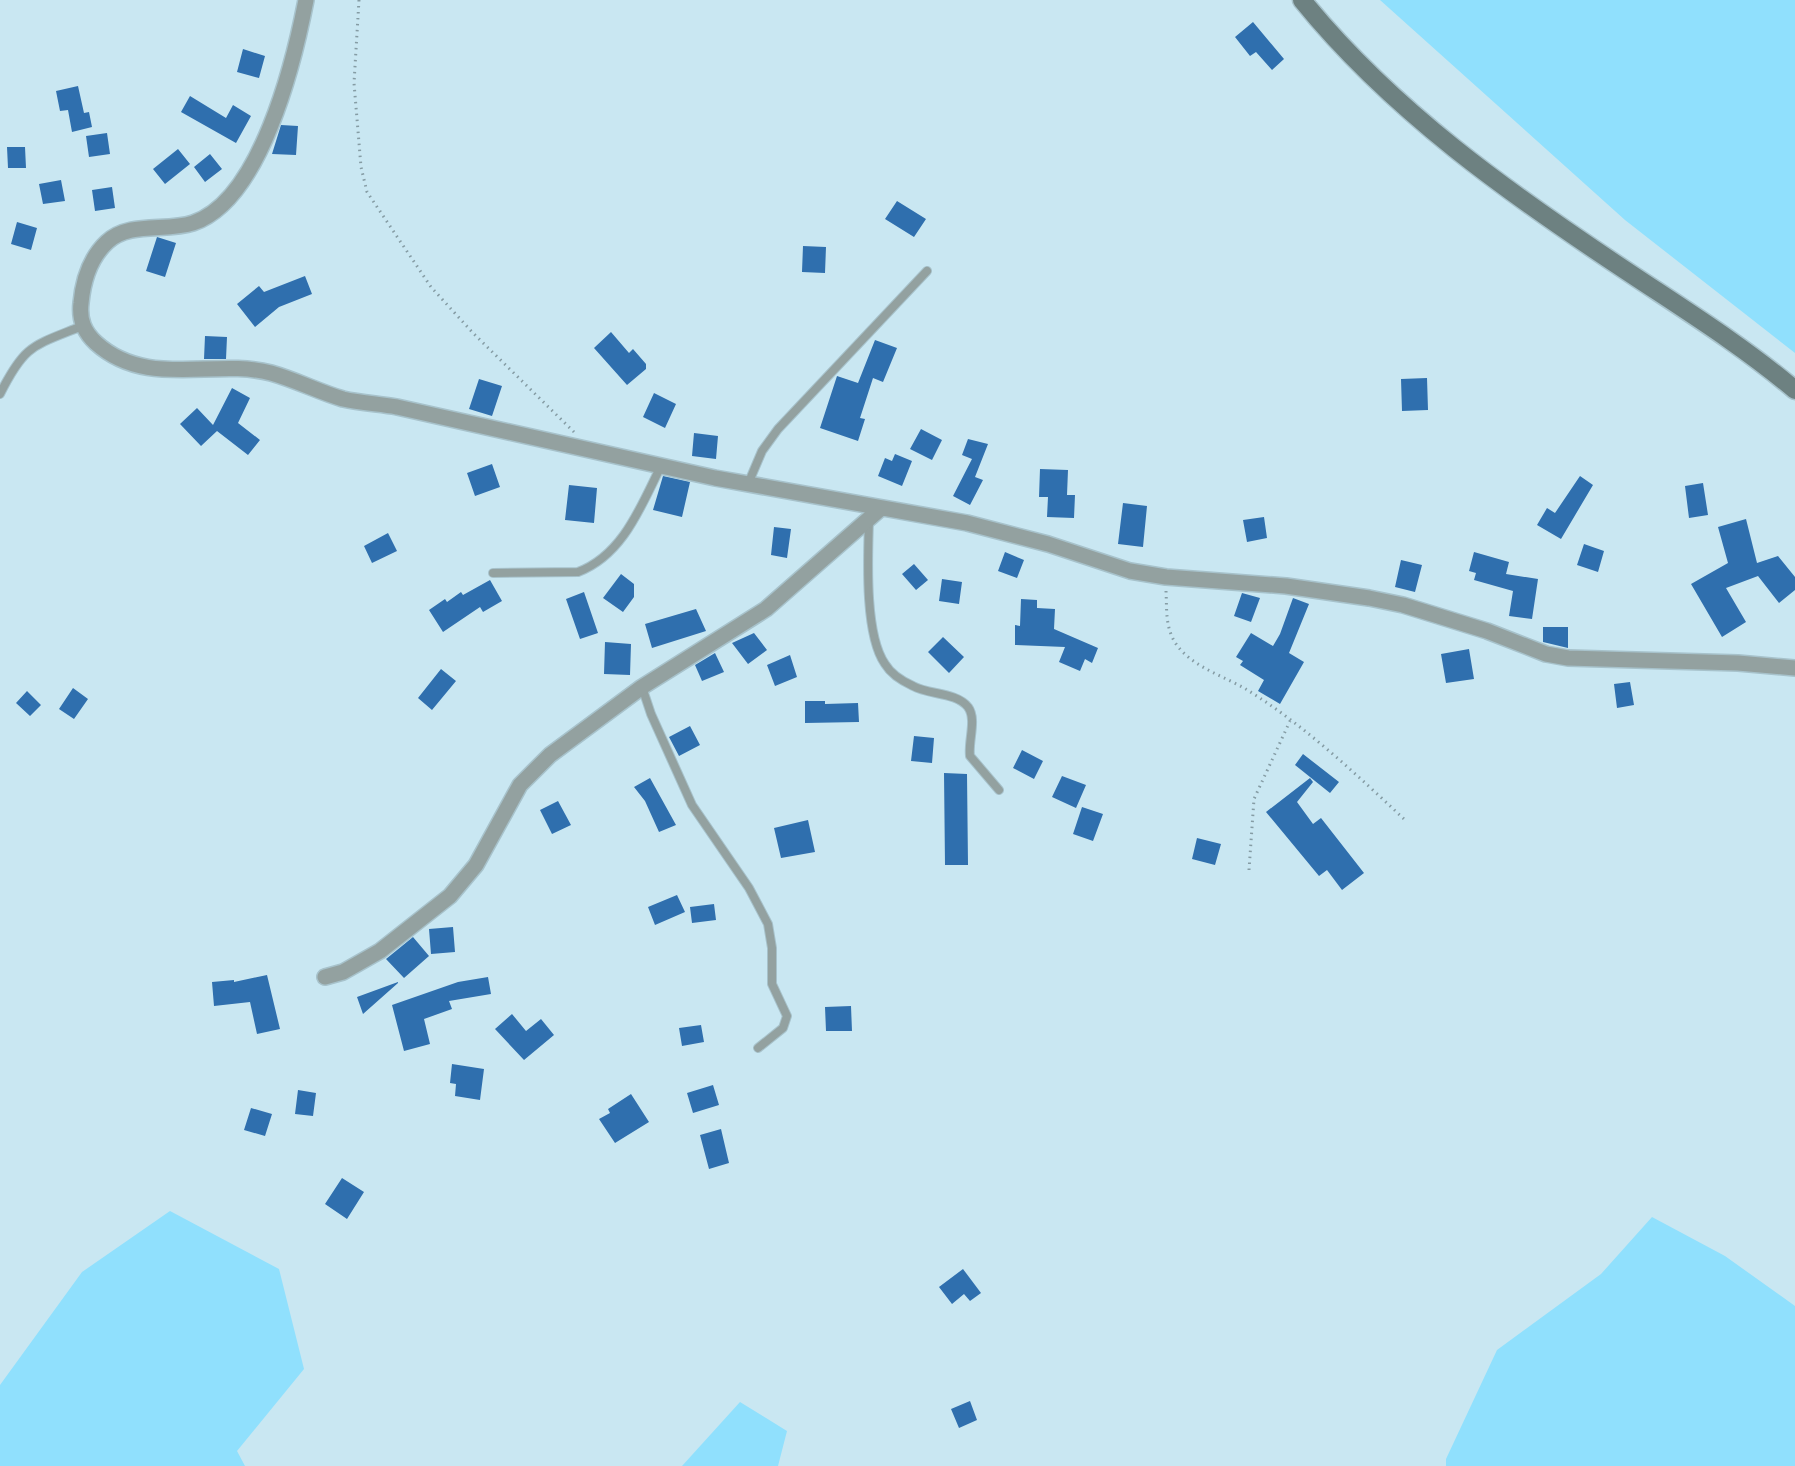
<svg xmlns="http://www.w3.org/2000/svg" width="1795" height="1466" viewBox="0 0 1795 1466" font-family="'Source Sans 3',sans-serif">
	<rect width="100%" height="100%" fill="#c9e7f2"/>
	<path fill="#90e0fd" d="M 1380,0 L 1795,0 L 1795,353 L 1625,220 Z
		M 170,1211 L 279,1269 L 304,1369 L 237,1451 L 245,1466 L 0,1466 L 0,1385 L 82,1272 Z
		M 1652,1217 L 1725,1256 L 1795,1306 L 1795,1466 L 1446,1466 L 1446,1459 L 1497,1350 L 1601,1274 Z
		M 740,1402 L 787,1431 L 778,1466 L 682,1466 Z"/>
	<path fill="#2f6fae" d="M 1253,22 L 1284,59 L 1272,70 L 1256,52 L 1250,56 L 1235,37 Z
		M 243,49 L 265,56 L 259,78 L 237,72 Z
		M 78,86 L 84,113 L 89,112 L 92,127 L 72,132 L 68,110 L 60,111 L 56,91 Z
		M 190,96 L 226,118 L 233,105 L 251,116 L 236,143 L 181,112 Z
		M 281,125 L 298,126 L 296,155 L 272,154 Z
		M 107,133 L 110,154 L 89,157 L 86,136 Z
		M 7,147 L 25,147 L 26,168 L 8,168 Z
		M 178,149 L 190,164 L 165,184 L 153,169 Z
		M 210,154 L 222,169 L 205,182 L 194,167 Z
		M 61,180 L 65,201 L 43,204 L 39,184 Z
		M 112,187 L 115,208 L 95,211 L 92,190 Z
		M 897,201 L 926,219 L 914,237 L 885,219 Z
		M 17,222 L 37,228 L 31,250 L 11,244 Z
		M 157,237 L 176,243 L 165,277 L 146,271 Z
		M 803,246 L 826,247 L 825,273 L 802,272 Z
		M 305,276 L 312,294 L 279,307 L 255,327 L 237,304 L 259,286 L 264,292 Z
		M 611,332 L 629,353 L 633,349 L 646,364 L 646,369 L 627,385 L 594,348 Z
		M 205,336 L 227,337 L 226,359 L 204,359 Z
		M 875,340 L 897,348 L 883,382 L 873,378 L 860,418 L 865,419 L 858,441 L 820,428 L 837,376 L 858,383 Z
		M 1427,378 L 1428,410 L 1402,411 L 1401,379 Z
		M 479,379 L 502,386 L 492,416 L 469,409 Z
		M 232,388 L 250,398 L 238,423 L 260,440 L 248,455 L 217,431 L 201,446 L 180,424 L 197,408 L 213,425 Z
		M 654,393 L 676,404 L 665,428 L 643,417 Z
		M 921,429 L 942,440 L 932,460 L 910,449 Z
		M 694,433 L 718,436 L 716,459 L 692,456 Z
		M 968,439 L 988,444 L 975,477 L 983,480 L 970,505 L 953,496 L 972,459 L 962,455 Z
		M 895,454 L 912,461 L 902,486 L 878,476 L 885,458 L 892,461 Z
		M 492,464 L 500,487 L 475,496 L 467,473 Z
		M 1040,469 L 1068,470 L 1067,495 L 1075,495 L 1074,518 L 1047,517 L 1048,497 L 1039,497 Z
		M 663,476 L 690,482 L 682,517 L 653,510 Z
		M 1580,476 L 1593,485 L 1561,539 L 1537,525 L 1547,508 L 1555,513 Z
		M 1703,483 L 1708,515 L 1689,518 L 1685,486 Z
		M 569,485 L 597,488 L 594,523 L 565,520 Z
		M 1123,503 L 1147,506 L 1143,547 L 1118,544 Z
		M 1264,517 L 1267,538 L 1247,542 L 1243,520 Z
		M 1746,519 L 1757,563 L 1778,556 L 1795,577 L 1795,590 L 1779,603 L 1758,576 L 1726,588 L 1746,622 L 1722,637 L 1691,584 L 1728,563 L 1718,527 Z
		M 774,527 L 791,529 L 787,558 L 771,555 Z
		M 388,533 L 397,551 L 372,563 L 364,546 Z
		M 1584,544 L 1604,551 L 1598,572 L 1577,565 Z
		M 1005,552 L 1024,560 L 1017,578 L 998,571 Z
		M 1474,552 L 1509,562 L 1506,574 L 1538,579 L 1532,619 L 1509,616 L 1513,591 L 1474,580 L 1476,573 L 1469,571 Z
		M 1401,560 L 1422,565 L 1415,592 L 1395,587 Z
		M 914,564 L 928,580 L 916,590 L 902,574 Z
		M 621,574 L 634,584 L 634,597 L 623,612 L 603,598 Z
		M 942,579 L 962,582 L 959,604 L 939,601 Z
		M 490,580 L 502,601 L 483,612 L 480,607 L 443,632 L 429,610 L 445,599 L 447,602 L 461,592 L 463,595 Z
		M 584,592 L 598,633 L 580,639 L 566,599 Z
		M 1242,593 L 1260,598 L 1251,622 L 1234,616 Z
		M 1293,598 L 1309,604 L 1289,653 L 1304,662 L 1280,704 L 1258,691 L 1264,680 L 1240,665 L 1243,661 L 1236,657 L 1251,633 L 1273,646 L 1280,634 Z
		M 1021,599 L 1037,600 L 1037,608 L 1055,609 L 1054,629 L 1098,648 L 1092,663 L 1085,659 L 1080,671 L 1059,662 L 1065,647 L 1015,645 L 1015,625 L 1020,626 Z
		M 696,609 L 706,631 L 652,648 L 645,624 Z
		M 1543,627 L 1568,627 L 1568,648 L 1543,642 Z
		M 754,633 L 767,650 L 748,664 L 732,643 Z
		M 943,637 L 964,657 L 949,673 L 928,652 Z
		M 605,642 L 631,644 L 630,675 L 604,674 Z
		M 1469,649 L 1474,679 L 1446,683 L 1441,654 Z
		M 715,653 L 724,672 L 702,681 L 695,665 Z
		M 790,655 L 797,677 L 775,686 L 767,665 Z
		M 441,669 L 456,681 L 432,710 L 418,698 Z
		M 1630,682 L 1634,705 L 1617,708 L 1614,684 Z
		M 73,688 L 88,699 L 74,719 L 59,709 Z
		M 27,691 L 41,705 L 30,716 L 16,703 Z
		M 805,701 L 825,701 L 825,704 L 858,703 L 859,722 L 805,723 Z
		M 690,726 L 700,745 L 679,756 L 669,737 Z
		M 914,736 L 934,738 L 932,763 L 911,761 Z
		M 1022,750 L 1043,761 L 1034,779 L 1013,768 Z
		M 1303,754 L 1339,782 L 1330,793 L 1295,765 Z
		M 944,773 L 967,774 L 968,865 L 945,865 Z
		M 1062,776 L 1086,785 L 1076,808 L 1052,797 Z
		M 650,778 L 676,825 L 659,832 L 645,801 L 634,787 Z
		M 1310,778 L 1313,782 L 1297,802 L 1313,824 L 1321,818 L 1364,873 L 1342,890 L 1327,870 L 1319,876 L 1266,812 Z
		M 558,801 L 571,825 L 552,834 L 540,810 Z
		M 1082,807 L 1103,814 L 1093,841 L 1073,834 Z
		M 808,820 L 815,852 L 781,858 L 774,828 Z
		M 1197,838 L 1221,844 L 1215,865 L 1192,859 Z
		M 677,895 L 685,912 L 655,925 L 648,907 Z
		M 714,904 L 716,920 L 692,923 L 690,907 Z
		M 453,927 L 455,952 L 431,954 L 429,929 Z
		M 413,937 L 429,956 L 404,978 L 386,959 Z
		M 267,975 L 280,1029 L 257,1034 L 250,1002 L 214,1006 L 212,982 L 234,980 L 234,982 Z
		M 488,977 L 491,994 L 449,1001 L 452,1009 L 424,1019 L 430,1044 L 404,1051 L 392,1005 L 458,982 Z
		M 398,982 L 398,983 L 363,1014 L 357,997 Z
		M 851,1006 L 852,1031 L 826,1031 L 825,1007 Z
		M 512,1014 L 526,1031 L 541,1019 L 554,1035 L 524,1060 L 495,1029 Z
		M 701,1025 L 704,1042 L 682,1046 L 679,1028 Z
		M 452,1064 L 484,1069 L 480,1100 L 455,1096 L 456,1084 L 450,1083 Z
		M 713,1085 L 719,1105 L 693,1113 L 687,1093 Z
		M 298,1090 L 316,1093 L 313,1116 L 295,1114 Z
		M 631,1094 L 649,1122 L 615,1143 L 599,1119 L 610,1113 L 608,1109 Z
		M 251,1108 L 272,1114 L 265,1136 L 244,1130 Z
		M 721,1129 L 729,1163 L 709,1169 L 700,1135 Z
		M 342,1178 L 364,1192 L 347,1219 L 325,1204 Z
		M 963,1269 L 981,1293 L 970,1301 L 964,1294 L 952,1304 L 939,1287 Z
		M 970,1401 L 977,1420 L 959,1428 L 951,1409 Z"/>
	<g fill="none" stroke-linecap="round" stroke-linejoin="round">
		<g stroke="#a7c2cb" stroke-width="10">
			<path id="lane" d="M 0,394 C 25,344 33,346 82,326
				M 748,484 L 762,451 L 778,429 L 927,271
				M 869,520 C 868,555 864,634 885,664 C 891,674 902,681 913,686 C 929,695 956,692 968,707 C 977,719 968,741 970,756 L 999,790
				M 493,573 L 578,572 C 623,555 641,506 661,466
				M 642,687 L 651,714 L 692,805 L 749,888 L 768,924 L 772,948 L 772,984 L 787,1016 L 783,1028 L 758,1048"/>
		</g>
		<g stroke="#a7c2cb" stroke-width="18">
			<path id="street" d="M 306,0 C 294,62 261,200 193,223 C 166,232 129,221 107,242 C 90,258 83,281 81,303 C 79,320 84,332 96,343 C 147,389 214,358 271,373 C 296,380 319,392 343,399 C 361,403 380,404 397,407 L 715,478 L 967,523 L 1048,544 L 1130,571 L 1166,577 L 1286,586 L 1369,598 L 1403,605 L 1487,631 L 1546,654 L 1568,658 L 1738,663 L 1795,668
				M 325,977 L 343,972 L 380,951 L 450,896 L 476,865 L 520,785 L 550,755 L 642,687 L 766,609 L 880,509"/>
		</g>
		<g stroke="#a7c2cb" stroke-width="21">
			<path id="secondary" d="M 1302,0 C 1392,111 1510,194 1628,272 C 1685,310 1743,346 1795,390"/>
		</g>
		<path stroke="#859ca4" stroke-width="3" stroke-dasharray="1.5 4.5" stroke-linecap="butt" d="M 359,0 L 354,83 L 361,167 L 367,192 L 431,287 L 473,333 L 574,432
			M 1166,591 C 1167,610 1165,627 1176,644 C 1193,668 1225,676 1249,691 C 1305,726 1356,774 1404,819
			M 1249,870 L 1254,799 L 1290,721"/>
		<use href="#lane" stroke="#93a1a0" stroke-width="8"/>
		<use href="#street" stroke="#93a1a0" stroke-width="15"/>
		<use href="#secondary" stroke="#6d8181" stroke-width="18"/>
	</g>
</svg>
